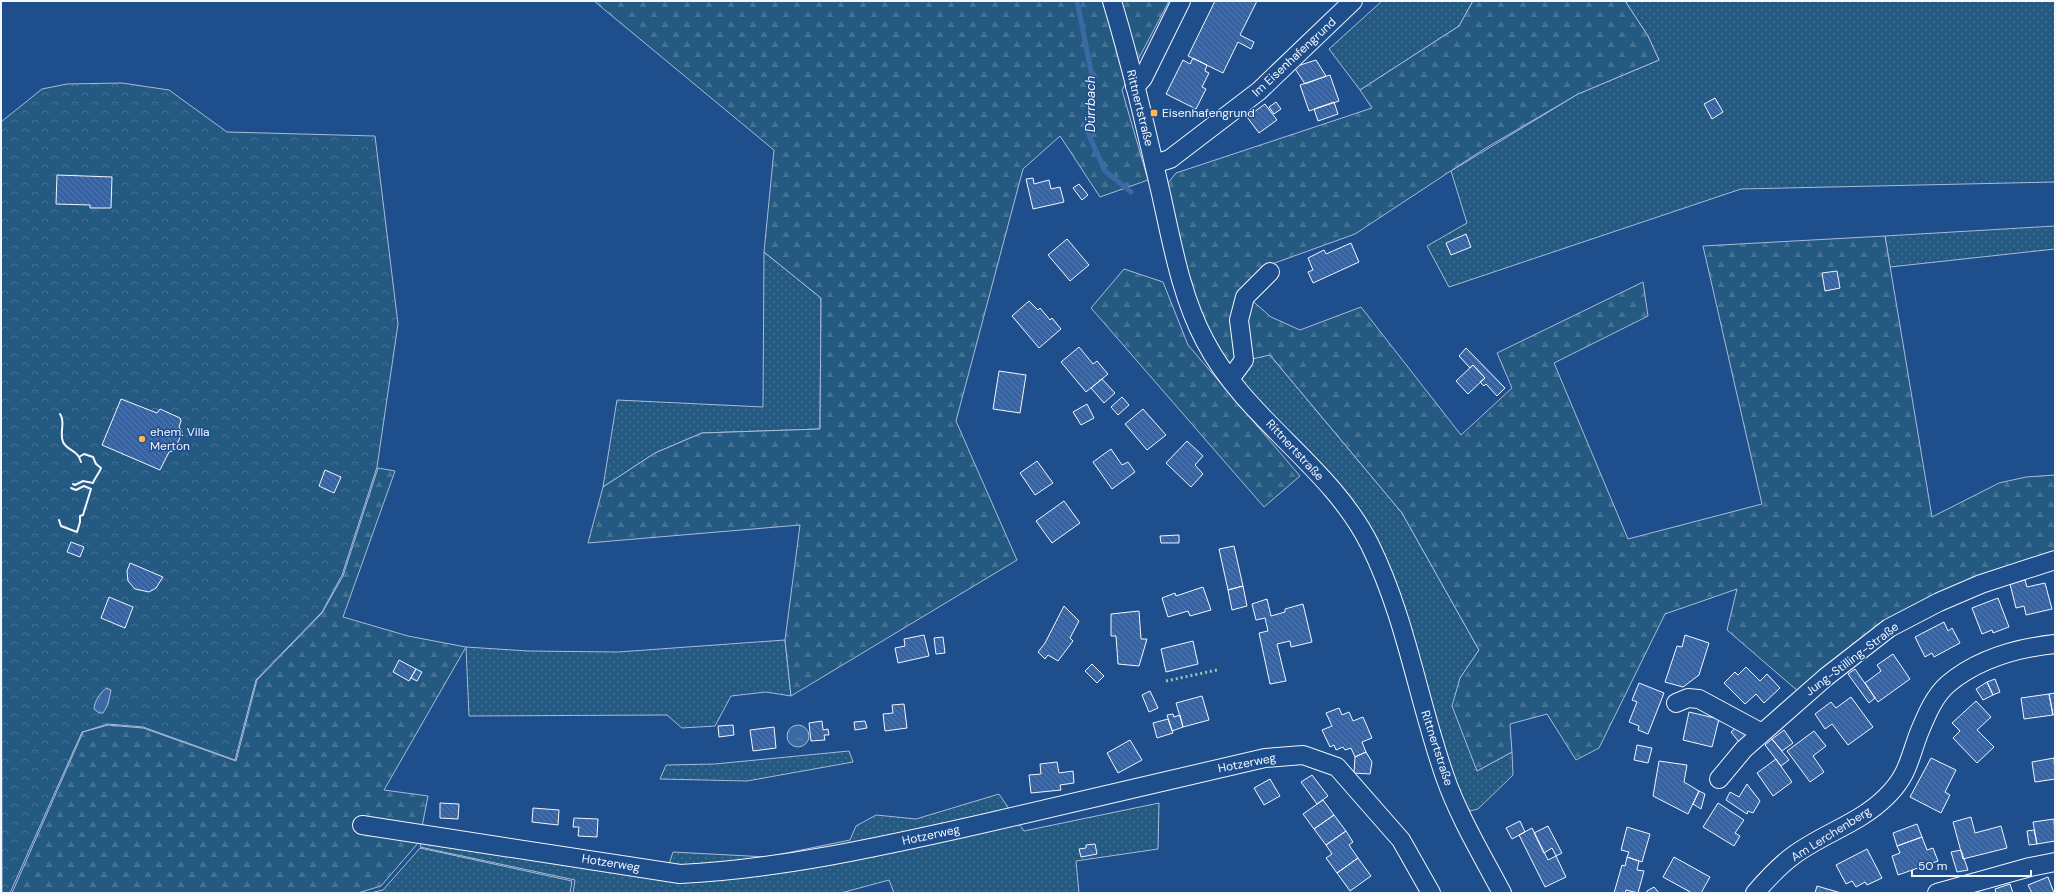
<svg xmlns="http://www.w3.org/2000/svg" width="2056" height="894" viewBox="0 0 2056 894" font-family="'DM Sans',sans-serif">
	<defs>
		<pattern id="grass-dots" width="8" height="8" patternUnits="userSpaceOnUse"><rect width="8" height="8" fill="#245a82"/><path d="M2 2h.1M6 6h.1" fill="none" stroke="#447295" stroke-width="1.8" stroke-linecap="round"/></pattern>
		<pattern id="forest-firs" width="22" height="20" patternUnits="userSpaceOnUse"><rect width="22" height="20" fill="#245a82"/><path d="M5 1l3.5 6h-7zM16 11l3.5 6h-7z" fill="#447295"/></pattern>
		<pattern id="park-crowns" width="20" height="18" patternUnits="userSpaceOnUse"><rect width="20" height="18" fill="#245a82"/><path d="M2 6a3 3 0 1 1 6 0M12 15a3 3 0 1 1 6 0" fill="none" stroke="#447295"/></pattern>
		<pattern id="water-ripples" width="26" height="14" patternUnits="userSpaceOnUse"><rect width="26" height="14" fill="#3b69a3"/><path d="M2 4q2-2 4 0t4 0M15 11q2-2 4 0t4 0" fill="none" stroke="#587fb1"/></pattern>
		<pattern id="building-back-hatch" width="6" height="6" patternUnits="userSpaceOnUse"><rect width="6" height="6" fill="#3563a3"/><path d="M-1 5l2 2M0 0l6 6M5-1l2 2" fill="none" stroke="#537ab1"/></pattern>
	</defs>
	<rect width="100%" height="100%" fill="#1f4e8c"/>
	<path fill="url(#grass-dots)" stroke="#a8bbd7" d="M 1382,1 L 1473,1 L 1459,26 L 1360,90 L 1329,49 Z
		M 1625,1 L 2055,1 L 2055,182 L 1741,189 L 1449,287 L 1427,246 L 1467,223 L 1451,171 L 1578,94 L 1659,60 L 1648,36 Z
		M 2055,226 L 2055,249 L 1890,267 L 1885,236 Z
		M 764,252 L 821,298 L 820,429 L 702,433 L 655,453 L 603,487 L 617,400 L 763,407 Z
		M 1269,354 L 1402,513 L 1479,650 L 1460,678 L 1477,771 L 1512,752 L 1513,775 L 1478,809 L 1470,811 L 1462,798 L 1446,756 L 1388,565 L 1366,520 L 1320,465 L 1248,388 L 1230,364 Z
		M 785,640 L 791,696 L 766,692 L 731,696 L 715,726 L 682,728 L 667,715 L 469,716 L 466,647 L 528,651 L 618,652 Z
		M 849,751 L 853,762 L 747,781 L 660,779 L 666,765 L 715,764 Z
		M 999,794 L 1024,831 L 1159,803 L 1158,849 L 1076,861 L 1079,893 L 894,893 L 889,880 L 841,893 L 573,893 L 575,880 L 420,847 L 422,837 L 664,879 L 673,852 L 767,857 L 850,840 L 856,826 L 876,815 L 916,819 Z
		M 420,848 L 572,881 L 570,893 L 370,893 L 383,890 Z"/>
	<path fill="url(#forest-firs)" stroke="#a8bbd7" d="M 594,1 L 1169,1 L 1122,90 L 1148,180 L 1100,197 L 1060,136 L 1023,169 L 956,421 L 1017,560 L 791,696 L 785,640 L 800,525 L 588,543 L 603,487 L 655,453 L 702,433 L 820,429 L 821,298 L 764,252 L 774,150 Z
		M 1473,1 L 1625,1 L 1648,36 L 1659,60 L 1578,94 L 1484,149 L 1355,234 L 1272,264 L 1241,291 L 1271,317 L 1300,330 L 1361,307 L 1461,435 L 1512,388 L 1497,353 L 1643,282 L 1648,316 L 1554,363 L 1628,539 L 1762,504 L 1703,246 L 1885,236 L 1932,517 L 1999,483 L 2026,477 L 2055,475 L 2055,554 L 1946,593 L 1799,692 L 1727,630 L 1737,589 L 1665,614 L 1599,748 L 1576,760 L 1547,714 L 1510,724 L 1512,752 L 1477,771 L 1452,706 L 1460,678 L 1479,650 L 1402,513 L 1270,355 L 1230,364 L 1203,323 L 1164,188 L 1176,173 L 1372,108 L 1360,90 L 1459,26 Z
		M 1124,269 L 1163,282 L 1188,345 L 1300,476 L 1264,507 L 1091,308 Z
		M 378,468 L 395,471 L 343,617 L 408,636 L 466,647 L 384,790 L 428,796 L 419,842 L 381,886 L 358,893 L 12,893 L 83,732 L 108,725 L 143,728 L 236,761 L 257,680 L 322,613 L 343,576 Z"/>
	<path fill="url(#park-crowns)" stroke="#a8bbd7" d="M 122,83 L 169,90 L 227,132 L 375,136 L 398,324 L 377,467 L 342,575 L 322,612 L 256,680 L 235,760 L 143,727 L 108,724 L 82,732 L 10,893 L 2,893 L 1,122 L 42,89 L 67,84 Z"/>
	<path fill="url(#water-ripples)" stroke="#a8bbd7" d="M 107,688 L 111,690 L 108,704 L 103,713 L 99,713 L 94,709 C 94,702 101,691 107,688 Z
		M787 736a11 11 0 1 1 22 0a11 11 0 1 1-22 0Z"/>
	<g fill="none" stroke-linecap="round" stroke-linejoin="round">
		<path stroke="#3b69a3" stroke-width="5" d="M 1077,1 L 1092,76 L 1088,133 L 1105,171 L 1131,192"/>
	</g>
	<path fill="url(#building-back-hatch)" stroke="#f2f6ff" d="M 1215,1 L 1257,1 L 1240,35 L 1254,42 L 1251,49 L 1238,42 L 1223,73 L 1188,56 Z
		M 1193,58 L 1207,65 L 1205,71 L 1209,73 L 1202,87 L 1206,89 L 1196,109 L 1166,94 L 1183,60 L 1190,64 Z
		M 1316,60 L 1326,76 L 1305,84 L 1294,67 Z
		M 1330,75 L 1339,101 L 1309,111 L 1300,85 Z
		M 1715,98 L 1723,112 L 1712,119 L 1704,104 Z
		M 1276,102 L 1281,109 L 1274,114 L 1269,107 Z
		M 1334,102 L 1338,114 L 1318,121 L 1314,109 Z
		M 1265,104 L 1277,120 L 1259,133 L 1247,117 Z
		M 57,175 L 112,177 L 111,208 L 90,208 L 90,205 L 56,204 Z
		M 1033,178 L 1034,184 L 1049,180 L 1051,189 L 1060,187 L 1064,202 L 1033,209 L 1026,179 Z
		M 1079,184 L 1088,195 L 1082,200 L 1073,188 Z
		M 1466,234 L 1471,247 L 1451,255 L 1446,243 Z
		M 1067,239 L 1089,265 L 1070,281 L 1048,255 Z
		M 1351,243 L 1359,262 L 1313,283 L 1308,272 L 1313,270 L 1308,258 L 1324,250 L 1326,254 Z
		M 1837,271 L 1840,288 L 1825,291 L 1822,273 Z
		M 1029,301 L 1038,310 L 1040,308 L 1050,320 L 1052,318 L 1061,329 L 1039,348 L 1012,316 Z
		M 1079,347 L 1093,364 L 1097,361 L 1108,374 L 1086,392 L 1061,362 Z
		M 1466,348 L 1505,388 L 1497,396 L 1486,384 L 1484,386 L 1480,382 L 1485,378 L 1473,365 L 1470,368 L 1459,356 Z
		M 1473,365 L 1485,378 L 1468,394 L 1456,381 Z
		M 999,371 L 1026,375 L 1020,413 L 993,409 Z
		M 1102,379 L 1115,393 L 1104,403 L 1091,388 Z
		M 1122,397 L 1129,405 L 1118,415 L 1111,407 Z
		M 121,399 L 157,413 L 160,409 L 180,418 L 181,421 L 179,427 L 182,432 L 175,450 L 169,452 L 160,470 L 102,445 Z
		M 1087,404 L 1094,418 L 1081,425 L 1073,412 Z
		M 1143,409 L 1166,435 L 1147,450 L 1125,424 Z
		M 1187,441 L 1203,456 L 1195,465 L 1203,474 L 1191,487 L 1166,463 Z
		M 1111,449 L 1122,465 L 1128,462 L 1135,472 L 1112,489 L 1093,462 Z
		M 1037,461 L 1053,483 L 1035,495 L 1020,473 Z
		M 325,470 L 341,477 L 334,493 L 319,486 Z
		M 1064,501 L 1080,523 L 1052,543 L 1036,521 Z
		M 1179,535 L 1179,543 L 1161,543 L 1160,536 Z
		M 71,542 L 84,547 L 80,557 L 67,552 Z
		M 1234,546 L 1243,586 L 1228,590 L 1219,549 Z
		M 130,563 L 163,577 L 161,580 L 156,588 L 149,592 L 135,589 L 128,581 L 127,571 Z
		M 2025,580 L 2027,587 L 2045,583 L 2052,609 L 2026,615 L 2024,606 L 2016,608 L 2010,584 Z
		M 1243,586 L 1247,606 L 1232,610 L 1228,590 Z
		M 1203,587 L 1211,610 L 1190,616 L 1188,611 L 1168,617 L 1162,598 L 1175,593 L 1176,596 Z
		M 109,597 L 133,607 L 125,628 L 101,618 Z
		M 1998,598 L 2009,627 L 1993,633 L 1992,630 L 1982,634 L 1972,608 Z
		M 1267,599 L 1271,616 L 1285,612 L 1285,609 L 1303,604 L 1312,642 L 1291,647 L 1290,641 L 1277,644 L 1286,681 L 1270,684 L 1259,633 L 1268,631 L 1265,618 L 1256,620 L 1252,604 Z
		M 1064,606 L 1079,621 L 1070,638 L 1073,641 L 1058,661 L 1048,655 L 1045,659 L 1038,652 L 1045,643 Z
		M 1139,611 L 1141,639 L 1147,639 L 1139,666 L 1118,664 L 1116,636 L 1111,636 L 1111,614 Z
		M 1944,622 L 1948,631 L 1952,628 L 1960,643 L 1934,657 L 1932,653 L 1925,657 L 1915,637 Z
		M 924,635 L 929,656 L 898,663 L 895,648 L 905,646 L 904,639 Z
		M 1685,635 L 1709,643 L 1699,675 L 1683,687 L 1665,682 L 1677,646 L 1682,647 Z
		M 943,637 L 945,653 L 936,654 L 934,638 Z
		M 1193,641 L 1198,664 L 1166,672 L 1161,649 Z
		M 1893,654 L 1910,679 L 1878,702 L 1865,683 L 1881,671 L 1877,665 Z
		M 399,660 L 416,669 L 409,681 L 393,672 Z
		M 1092,664 L 1104,676 L 1097,683 L 1085,671 Z
		M 1746,667 L 1760,681 L 1767,674 L 1780,688 L 1764,703 L 1756,694 L 1745,704 L 1724,683 L 1735,672 L 1738,675 Z
		M 416,669 L 422,672 L 417,681 L 411,678 Z
		M 1855,669 L 1875,698 L 1869,703 L 1848,674 Z
		M 1995,679 L 2000,692 L 1993,695 L 1987,682 Z
		M 1987,682 L 1993,695 L 1983,700 L 1976,689 Z
		M 1639,683 L 1664,693 L 1648,734 L 1638,730 L 1639,726 L 1629,722 L 1637,702 L 1632,700 Z
		M 1150,691 L 1158,708 L 1149,712 L 1142,695 Z
		M 2055,693 L 2055,714 L 2053,715 L 2049,694 Z
		M 2049,694 L 2053,715 L 2024,719 L 2021,698 Z
		M 1202,696 L 1209,720 L 1183,727 L 1176,703 Z
		M 1851,697 L 1873,727 L 1848,745 L 1832,724 L 1825,729 L 1815,714 L 1831,702 L 1836,708 Z
		M 1976,701 L 1991,717 L 1977,730 L 1994,747 L 1977,763 L 1953,738 L 1960,731 L 1952,723 Z
		M 904,704 L 907,728 L 885,731 L 883,714 L 893,713 L 892,705 Z
		M 1339,708 L 1342,715 L 1349,712 L 1353,721 L 1363,717 L 1372,738 L 1362,742 L 1366,752 L 1355,757 L 1351,748 L 1345,750 L 1343,747 L 1336,750 L 1334,745 L 1330,747 L 1322,730 L 1332,726 L 1326,713 Z
		M 1689,712 L 1719,719 L 1712,747 L 1683,740 Z
		M 1173,714 L 1174,717 L 1180,715 L 1183,727 L 1172,731 L 1167,715 Z
		M 1168,719 L 1173,733 L 1157,738 L 1153,723 Z
		M 822,721 L 823,730 L 828,729 L 829,735 L 824,735 L 825,740 L 811,741 L 809,723 Z
		M 865,721 L 867,728 L 855,730 L 854,722 Z
		M 1740,724 L 1749,734 L 1739,742 L 1731,732 Z
		M 733,725 L 734,735 L 719,737 L 718,726 Z
		M 774,727 L 776,748 L 753,751 L 750,730 Z
		M 1784,730 L 1793,743 L 1782,751 L 1772,739 Z
		M 1814,731 L 1826,746 L 1813,756 L 1824,772 L 1810,782 L 1787,751 Z
		M 1772,739 L 1789,760 L 1781,766 L 1765,745 Z
		M 1130,740 L 1142,760 L 1118,773 L 1107,753 Z
		M 1637,745 L 1652,748 L 1648,763 L 1634,760 Z
		M 1366,752 L 1372,762 L 1370,774 L 1354,773 L 1355,757 Z
		M 1931,758 L 1956,770 L 1945,792 L 1950,795 L 1941,813 L 1910,797 Z
		M 2054,758 L 2055,779 L 2035,782 L 2032,762 Z
		M 1776,759 L 1792,782 L 1773,796 L 1757,773 Z
		M 1659,761 L 1687,765 L 1684,782 L 1699,791 L 1688,814 L 1653,796 Z
		M 1057,762 L 1059,773 L 1073,771 L 1074,783 L 1060,785 L 1061,790 L 1031,793 L 1029,775 L 1041,774 L 1040,764 Z
		M 1312,775 L 1328,796 L 1317,804 L 1301,782 Z
		M 1270,779 L 1280,796 L 1264,805 L 1254,788 Z
		M 1747,784 L 1760,801 L 1753,813 L 1748,811 L 1747,814 L 1726,800 L 1730,792 L 1739,797 Z
		M 1699,791 L 1705,794 L 1701,809 L 1693,804 Z
		M 1323,800 L 1334,815 L 1314,829 L 1303,814 Z
		M 440,803 L 459,804 L 458,819 L 440,818 Z
		M 1718,803 L 1744,820 L 1735,833 L 1740,836 L 1734,846 L 1703,827 Z
		M 533,808 L 559,810 L 558,825 L 532,822 Z
		M 1334,815 L 1346,831 L 1326,845 L 1314,829 Z
		M 1971,817 L 1975,833 L 2001,826 L 2007,848 L 1963,859 L 1953,822 Z
		M 574,818 L 598,819 L 597,837 L 578,836 L 579,827 L 573,827 Z
		M 2054,819 L 2055,841 L 2037,844 L 2033,822 Z
		M 1520,821 L 1525,832 L 1512,839 L 1506,828 Z
		M 1917,824 L 1922,837 L 1897,846 L 1893,833 Z
		M 1548,826 L 1562,853 L 1556,856 L 1552,848 L 1544,853 L 1534,833 Z
		M 1627,827 L 1650,834 L 1642,862 L 1627,857 L 1629,852 L 1621,850 Z
		M 1532,828 L 1548,860 L 1556,856 L 1566,877 L 1545,887 L 1519,835 Z
		M 2034,830 L 2037,844 L 2029,845 L 2027,831 Z
		M 1346,831 L 1353,842 L 1349,845 L 1358,858 L 1337,873 L 1326,858 L 1332,854 L 1326,845 Z
		M 1922,837 L 1927,850 L 1933,848 L 1938,861 L 1898,875 L 1892,856 L 1900,853 L 1897,846 Z
		M 1095,844 L 1097,854 L 1081,857 L 1079,849 L 1086,848 L 1086,845 Z
		M 1867,849 L 1882,878 L 1867,885 L 1865,882 L 1856,887 L 1852,881 L 1846,884 L 1836,865 Z
		M 1961,850 L 1968,870 L 1957,872 L 1951,852 Z
		M 1627,857 L 1639,861 L 1637,870 L 1644,871 L 1638,893 L 1626,890 L 1625,893 L 1614,893 L 1622,865 L 1625,866 Z
		M 1674,857 L 1710,877 L 1701,893 L 1692,893 L 1663,877 Z
		M 1358,858 L 1371,876 L 1350,891 L 1337,873 Z
		M 2048,877 L 2054,893 L 2032,893 L 2028,885 Z
		M 2010,884 L 2013,893 L 1996,893 L 1995,889 Z
		M 1817,886 L 1841,893 L 1815,893 Z
		M 1654,887 L 1659,893 L 1647,893 L 1647,891 Z"/>
	<g fill="none" stroke-linecap="round" stroke-linejoin="round">
		<g stroke="#f2f6ff" stroke-width="20">
			<path id="minor" d="M 1112,1 C 1131,64 1146,129 1161,194 C 1172,243 1181,296 1205,341 C 1246,420 1331,466 1370,545 C 1406,618 1418,700 1445,777 C 1459,817 1482,855 1502,893
				M 1135,87 L 1143,78 L 1181,1
				M 1154,164 L 1170,159 L 1259,91 L 1353,1
				M 1230,379 L 1244,360 L 1239,320 L 1245,297 L 1270,272
				M 1676,703 L 1688,698 L 1699,699 L 1762,733
				M 1719,779 L 1744,749 L 1826,677 L 1889,628 L 1939,602 L 1981,584 L 2055,560
				M 362,825 L 680,874 C 780,869 879,847 977,825 C 1073,803 1169,780 1265,758 L 1303,755 L 1337,767 L 1401,840 L 1431,893
				M 1755,893 C 1767,879 1779,866 1794,855 C 1824,833 1860,823 1886,797 C 1908,776 1909,759 1919,733 C 1926,716 1934,696 1948,684 C 1978,659 2017,648 2055,644
				M 1937,893 L 2030,867 L 2055,862"/>
		</g>
		<use href="#minor" stroke="#1f4e8c" stroke-width="18"/>
		<path stroke="#97c8a6" stroke-width="3" stroke-dasharray="2 3" stroke-linecap="butt" d="M 1166,681 L 1217,670"/>
		<path stroke="#f2f6ff" stroke-width="2" d="M 60,414 C 66,422 59,432 63,442 C 67,450 75,450 79,457
			M 73,484 L 75,485 L 83,481 L 93,483 C 95,477 99,474 101,468 L 96,464 L 93,457 L 84,454 L 79,457 L 81,462
			M 59,520 L 61,526 L 77,532 L 80,522 L 80,516 L 83,515 L 91,489 L 84,486 L 76,490 L 71,488"/>
	</g>
	<g fill="#ffb74d" stroke="#1f4e8c" stroke-width="1.5">
		<rect x="1150" y="109" width="8" height="8" rx="2"/>
		<circle cx="142" cy="439" r="4"/>
	</g>
	<g text-anchor="middle" dominant-baseline="central" stroke-width="3" stroke-linejoin="round" paint-order="stroke">
		<g font-size="12" fill="#f2f6ff" stroke="#1f4e8c">
			<text transform="translate(1294 57) rotate(-43)">Im Eisenhafengrund</text>
			<text transform="translate(1140 108) rotate(76)">Rittnertstraße</text>
			<text transform="translate(1295 450) rotate(47)">Rittnertstraße</text>
			<text transform="translate(1852 659) rotate(-37)">Jung-Stilling-Straße</text>
			<text transform="translate(1437 748) rotate(72)">Rittnertstraße</text>
			<text transform="translate(1247 763) rotate(-11)">Hotzerweg</text>
			<text transform="translate(1831 834) rotate(-32)">Am Lerchenberg</text>
			<text transform="translate(931 835) rotate(-12)">Hotzerweg</text>
			<text transform="translate(611 863) rotate(9)">Hotzerweg</text>
		</g>
		<g font-size="12" fill="#f2f6ff" stroke="#1f4e8c" text-anchor="start">
			<text x="1162" y="113">Eisenhafengrund</text>
			<text x="150" y="432">ehem. Villa<tspan x="150" dy="14">Merton</tspan></text>
		</g>
		<g font-size="13" font-style="italic" fill="#f2f6ff" stroke="#1f4e8c">
			<text transform="translate(1090 104) rotate(-90)">Dürrbach</text>
		</g>
	</g>
	<rect width="2056" height="894" fill="none" stroke="#f2f6ff" stroke-width="4"/>
	<path d="M1912 870v6h119v-6" fill="none" stroke="#f2f6ff" stroke-width="2"/>
	<text x="1918" y="870" font-size="12" fill="#f2f6ff" stroke="#1f4e8c" stroke-width="3" paint-order="stroke">50 m</text>
</svg>
